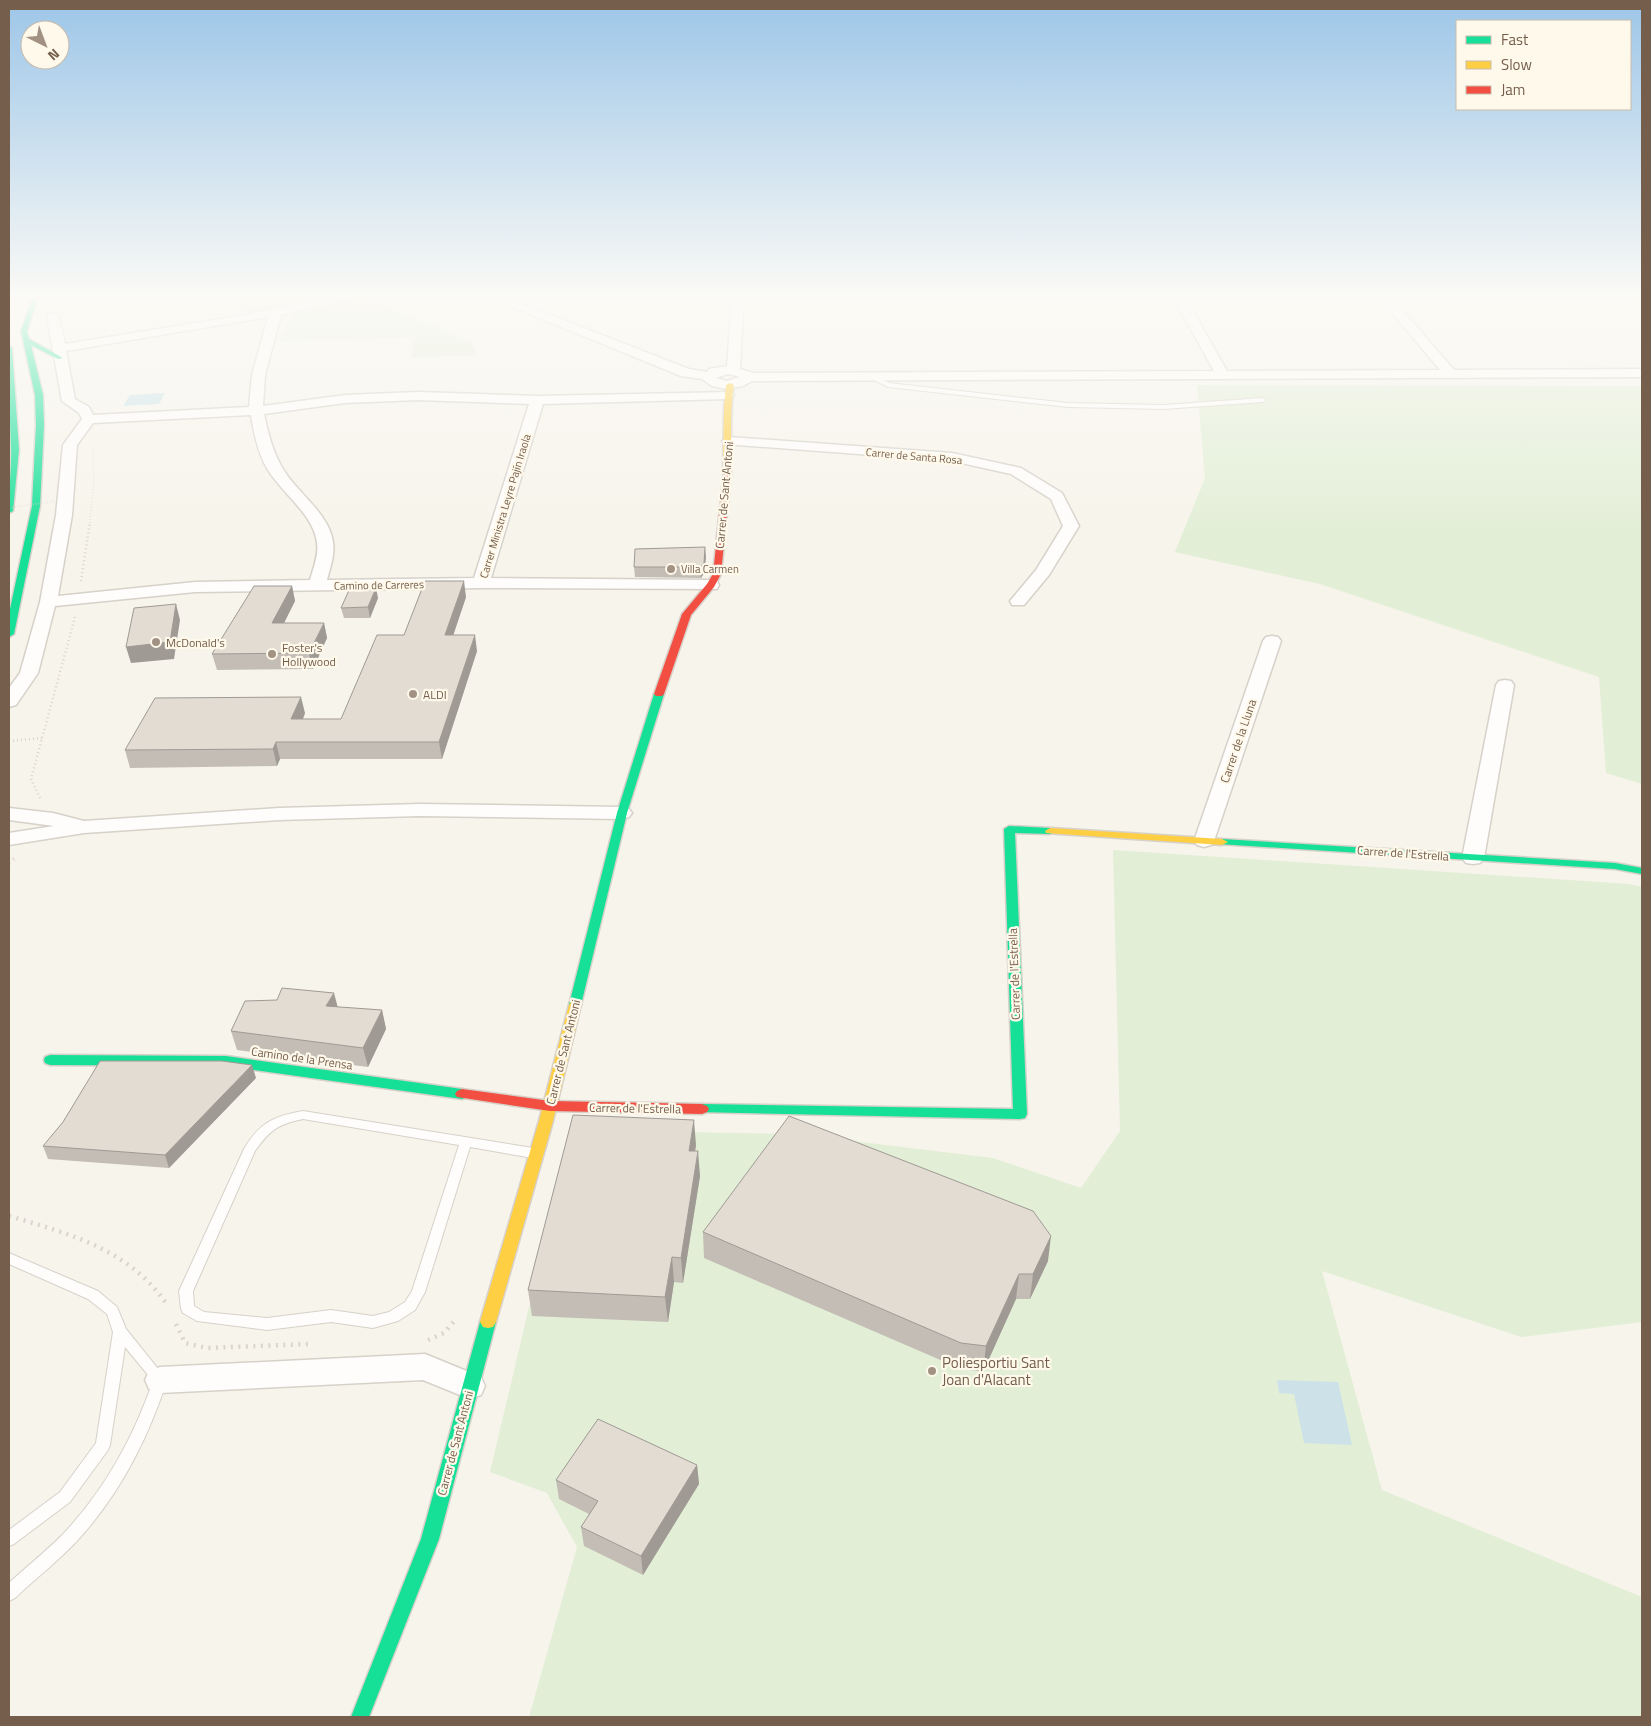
<svg xmlns="http://www.w3.org/2000/svg" width="1651" height="1726" viewBox="0 0 1651 1726" font-family="'Titillium Web',sans-serif">
	<rect width="100%" height="100%" fill="#f7f4eb"/>
	<path fill="#e2eed6" d="M 242,297 L 328,297 L 249,313 L 233,310 Z
		M 363,298 L 472,341 L 476,355 L 412,358 L 413,338 L 279,341 L 293,314 Z
		M 1197,385 L 1642,386 L 1642,784 L 1606,773 L 1599,677 L 1320,584 L 1175,552 L 1205,478 Z
		M 1113,850 L 1629,884 L 1642,887 L 1642,1322 L 1521,1337 L 1322,1271 L 1382,1490 L 1642,1597 L 1642,1717 L 529,1717 L 577,1547 L 547,1493 L 490,1472 L 571,1130 L 795,1134 L 993,1158 L 1081,1188 L 1120,1131 Z"/>
	<path fill="#cce2e8" d="M 165,393 L 159,404 L 123,406 L 130,395 Z
		M 1277,1380 L 1338,1382 L 1352,1445 L 1304,1443 L 1294,1394 L 1279,1393 Z"/>
	<g fill="none" stroke-linecap="round" stroke-linejoin="round">
		<g stroke="#d6d1c9" stroke-width="2">
			<path id="lane" d="M 872,375 L 889,383 L 1068,403 L 1163,405 L 1263,398 L 1266,400 L 1263,402 L 1163,409 L 1068,407 L 888,387 L 870,378 L 870,376 Z
				M 303,1111 L 533,1148 L 537,1150 L 539,1153 L 537,1156 L 533,1158 L 470,1147 L 425,1292 L 415,1310 L 398,1321 L 373,1328 L 331,1322 L 267,1330 L 197,1321 L 183,1313 L 181,1309 L 179,1291 L 244,1149 C 259,1123 274,1116 303,1111 ZM 303,1119 L 459,1145 L 412,1291 L 405,1302 L 389,1312 L 373,1316 L 331,1310 L 267,1318 L 204,1312 L 194,1306 L 193,1291 L 255,1151 C 270,1130 278,1124 303,1119 Z
				M 9,1253 L 98,1291 L 117,1307 L 126,1329 L 167,1380 C 148,1439 119,1496 76,1542 C 57,1562 35,1579 15,1598 L 9,1601 L 9,1583 C 27,1566 48,1550 65,1532 C 105,1489 134,1436 153,1381 L 125,1347 L 110,1445 L 108,1450 L 70,1502 L 14,1544 L 9,1546 L 9,1530 L 60,1492 L 96,1443 L 113,1332 L 107,1314 L 88,1299 L 9,1264 Z"/>
		</g>
		<g stroke="#d6d1c9" stroke-width="3">
			<path id="street" d="M 330,297 L 351,297 L 349,300 L 281,315 L 265,375 L 263,406 L 345,395 L 418,392 L 537,396 L 732,392 L 734,395 L 727,399 L 543,404 L 491,578 L 711,580 L 717,581 L 719,585 L 717,589 L 481,588 L 195,592 L 55,606 L 38,673 L 16,705 L 9,707 L 9,688 L 20,673 L 40,602 L 56,515 L 63,445 L 82,419 L 79,413 L 62,401 L 47,317 L 49,314 L 53,313 L 59,317 L 65,344 L 239,316 ZM 268,317 L 252,375 L 249,407 L 93,415 L 89,407 L 75,399 L 66,351 ZM 418,400 L 529,404 L 474,578 L 327,580 C 330,568 335,555 333,542 C 329,513 297,493 283,469 C 273,453 268,433 264,414 L 345,403 ZM 251,415 C 254,434 258,454 268,470 C 282,493 314,515 317,543 C 319,555 313,569 310,580 L 195,582 L 58,596 L 72,515 L 77,445 L 93,423 Z
				M 488,297 L 504,297 L 689,369 L 707,372 L 709,369 L 727,366 L 732,297 L 744,297 L 740,369 L 753,373 L 1214,371 L 1173,297 L 1185,297 L 1227,371 L 1440,370 L 1379,297 L 1391,297 L 1454,370 L 1642,369 L 1642,377 L 752,381 L 743,386 L 727,389 L 712,386 L 702,379 L 681,376 ZM 728,374 L 740,377 L 727,381 L 716,378 Z
				M 729,437 L 952,453 L 1021,468 L 1062,493 L 1079,526 L 1049,575 L 1024,605 L 1012,605 L 1010,601 L 1036,570 L 1063,526 L 1051,499 L 1011,474 L 952,461 L 724,444 L 722,441 Z
				M 1272,636 L 1278,637 L 1281,641 L 1214,841 L 1211,845 L 1204,847 L 1197,845 L 1194,841 L 1263,641 L 1266,637 Z
				M 1505,680 L 1511,681 L 1514,685 L 1484,858 L 1480,863 L 1473,864 L 1466,863 L 1462,858 L 1496,685 L 1499,681 Z
				M 420,804 L 622,807 L 629,809 L 632,813 L 629,817 L 622,819 L 420,816 L 279,820 L 84,833 L 9,845 L 9,833 L 54,826 L 9,820 L 9,808 L 53,813 L 84,821 L 279,808 Z
				M 425,1354 L 481,1377 L 485,1386 L 481,1395 L 470,1399 L 423,1380 L 160,1393 L 149,1389 L 145,1380 L 149,1371 L 160,1367 Z"/>
		</g>
		<g stroke="#d7d1c9" stroke-width="3">
			<path id="fast" d="M 34,299 L 37,301 L 27,331 L 29,339 L 63,358 L 58,359 L 31,345 L 43,395 L 44,425 L 40,506 L 14,634 L 9,637 L 9,614 L 32,506 L 36,425 L 35,395 L 21,331 L 31,301 Z
				M 9,346 L 12,348 L 19,450 L 13,511 L 9,513 C 8,492 12,469 11,447 C 10,414 7,379 9,346 Z
				M 659,691 L 664,694 L 627,813 L 581,1005 L 579,1008 L 571,1008 L 569,1005 L 617,813 L 654,694 Z
				M 1009,826 L 1050,828 L 1055,831 L 1050,834 L 1015,833 L 1027,1114 L 1025,1118 L 1020,1119 L 697,1112 L 695,1109 L 697,1106 L 702,1104 L 1013,1109 L 1004,829 Z
				M 1222,839 L 1615,863 L 1642,868 L 1642,874 L 1615,869 L 1218,844 L 1216,842 Z
				M 50,1055 L 226,1056 L 462,1089 L 467,1091 L 469,1094 L 467,1097 L 462,1099 L 226,1066 L 50,1065 L 45,1063 L 44,1060 L 45,1057 Z
				M 488,1316 L 493,1317 L 496,1322 L 439,1539 L 369,1717 L 351,1717 L 421,1539 L 480,1322 L 483,1317 Z"/>
		</g>
		<g stroke="#d7d1c9" stroke-width="3">
			<path id="slow" d="M 1635,297 L 1641,297 L 1642,303 Z
				M 730,383 L 734,385 C 729,414 732,444 731,473 L 727,475 L 723,473 L 724,407 L 726,385 Z
				M 1050,828 L 1222,839 L 1228,842 L 1222,845 L 1046,833 L 1045,831 Z
				M 575,1001 L 579,1002 L 581,1005 L 553,1121 L 496,1322 L 493,1327 L 488,1328 L 483,1327 L 480,1322 L 539,1121 L 569,1005 L 571,1002 Z"/>
		</g>
		<g stroke="#d7d1c9" stroke-width="3">
			<path id="jam" d="M 724,471 L 731,473 L 721,574 L 714,587 L 691,615 L 664,694 L 662,696 L 656,696 L 654,694 L 682,614 L 707,584 L 713,574 Z
				M 462,1089 L 550,1101 L 702,1104 L 707,1106 L 709,1109 L 707,1112 L 702,1114 L 550,1111 L 457,1097 L 455,1094 L 457,1091 Z"/>
		</g>
		<path stroke="#dad4ce" stroke-width="2" stroke-dasharray="0.5 2.5" stroke-linecap="butt" d="M 90,523 L 94,480 L 93,446"/>
		<path stroke="#dad4ce" stroke-width="2.5" stroke-dasharray="1 3" stroke-linecap="butt" d="M 81,581 L 90,522
			M 9,741 L 43,738
			M 40,798 L 31,779 L 75,617"/>
		<path stroke="#dad4ce" stroke-width="4" stroke-dasharray="1 4.5" stroke-linecap="butt" d="M 9,863 L 15,858"/>
		<path stroke="#dad4ce" stroke-width="4.5" stroke-dasharray="2 5.5" stroke-linecap="butt" d="M 9,1216 C 70,1234 128,1249 166,1303
			M 176,1324 L 185,1343 L 207,1348 L 309,1344
			M 428,1340 L 444,1333 L 456,1319"/>
		<use href="#lane" fill="#fefdfc" fill-rule="evenodd"/>
		<use href="#street" fill="#fefdfc" fill-rule="evenodd"/>
		<use href="#fast" fill="#16e098" fill-rule="evenodd"/>
		<use href="#slow" fill="#ffcf43" fill-rule="evenodd"/>
		<use href="#jam" fill="#f24e42" fill-rule="evenodd"/>
		<path stroke="#dad4ce" stroke-width="2" stroke-dasharray="0.5 2.5" stroke-linecap="butt" d="M 9,508 L 56,501"/>
	</g>
	<path fill="#c3bdb5" d="M 571,297 L 596,297 L 595,298 Z
		M 706,557 L 704,573 L 701,578 L 635,577 L 634,567 Z
		M 292,586 L 295,601 L 284,623 L 324,623 L 327,638 L 313,669 L 217,670 L 212,654 Z
		M 466,597 L 453,635 L 477,651 L 442,759 L 280,759 L 277,766 L 130,768 L 125,750 L 305,713 L 303,719 L 341,719 L 404,635 Z
		M 378,598 L 370,618 L 344,618 L 341,608 Z
		M 338,1007 L 382,1010 L 386,1029 L 368,1067 L 237,1050 L 231,1031 Z
		M 256,1078 L 169,1168 L 48,1159 L 43,1146 Z
		M 696,1145 L 695,1151 L 700,1176 L 683,1283 L 674,1282 L 668,1322 L 532,1316 L 528,1290 Z
		M 703,1232 L 1048,1261 L 1030,1299 L 1016,1299 L 983,1372 L 959,1368 L 704,1258 Z
		M 697,1465 L 699,1484 L 643,1575 L 584,1546 L 581,1527 L 589,1514 L 559,1499 L 556,1480 Z"/>
	<path fill="#9f9a94" d="M 705,547 L 706,557 L 704,573 L 701,578 L 700,567 Z
		M 464,581 L 466,597 L 448,651 L 445,635 Z
		M 292,586 L 295,601 L 276,639 L 272,623 Z
		M 376,588 L 378,598 L 370,618 L 368,607 Z
		M 176,604 L 180,620 L 174,659 L 131,663 L 126,647 Z
		M 324,623 L 327,638 L 313,669 L 309,653 Z
		M 475,635 L 477,651 L 442,759 L 439,742 Z
		M 301,697 L 305,713 L 296,736 L 291,719 Z
		M 276,742 L 280,759 L 277,766 L 273,749 Z
		M 334,993 L 339,1012 L 326,1006 Z
		M 382,1010 L 386,1029 L 368,1067 L 363,1048 Z
		M 252,1065 L 256,1078 L 169,1168 L 165,1155 Z
		M 694,1120 L 696,1145 L 691,1176 L 689,1151 Z
		M 698,1151 L 700,1176 L 683,1283 L 681,1258 Z
		M 1051,1236 L 1048,1261 L 1030,1299 L 1033,1274 Z
		M 672,1257 L 674,1282 L 668,1322 L 665,1297 Z
		M 1019,1274 L 1016,1299 L 983,1372 L 986,1346 Z
		M 697,1465 L 699,1484 L 643,1575 L 641,1556 Z"/>
	<path fill="#e3dcd3" stroke="#9f9a94" d="M 705,547 L 704,563 L 700,567 L 634,567 L 635,549 Z
		M 425,581 L 464,581 L 445,635 L 475,635 L 439,742 L 276,742 L 273,749 L 125,750 L 155,698 L 301,697 L 291,719 L 341,719 L 377,635 L 404,635 Z
		M 254,586 L 292,586 L 272,623 L 324,623 L 309,653 L 212,654 Z
		M 350,588 L 376,588 L 368,607 L 341,608 Z
		M 176,604 L 170,642 L 126,647 L 134,608 Z
		M 282,988 L 334,993 L 326,1006 L 382,1010 L 363,1048 L 231,1031 L 245,1001 L 277,1000 Z
		M 100,1061 L 222,1061 L 252,1065 L 165,1155 L 43,1146 L 63,1122 Z
		M 573,1115 L 694,1120 L 689,1151 L 698,1151 L 681,1258 L 672,1257 L 665,1297 L 528,1290 Z
		M 789,1116 L 1033,1211 L 1051,1236 L 1033,1274 L 1019,1274 L 986,1346 L 961,1343 L 703,1232 Z
		M 598,1419 L 697,1465 L 641,1556 L 581,1527 L 598,1501 L 556,1480 Z"/>
	<linearGradient id="sky" x2="0" y2="1"><stop stop-color="#9dc6e8"/><stop offset="0.55" stop-color="#fbfaf6"/><stop offset="1" stop-color="#fbfaf6" stop-opacity="0"/></linearGradient>
	<rect width="1651" height="539" fill="url(#sky)"/>
	<g fill="#a29283" stroke="#fff9ec" stroke-width="2">
		<circle cx="671" cy="569" r="5"/>
		<circle cx="156" cy="642" r="5"/>
		<circle cx="272" cy="654" r="5"/>
		<circle cx="413" cy="694" r="5"/>
		<circle cx="932" cy="1371" r="5"/>
	</g>
	<g text-anchor="middle" dominant-baseline="central" stroke-width="4.5" stroke-linejoin="round" paint-order="stroke">
		<g font-size="11" fill="#755e4b" stroke="#fff9ec">
			<text transform="translate(914 456) rotate(5)">Carrer de Santa Rosa</text>
			<text transform="translate(505 506) rotate(-73)">Carrer Ministra Leyre Pajín Iraola</text>
			<text transform="translate(379 585) rotate(-1)">Camino de Carreres</text>
		</g>
		<g font-size="11" fill="#755e4b" stroke="#fff9ec" text-anchor="start">
			<text x="681" y="569">Villa Carmen</text>
		</g>
		<g font-size="12" fill="#755e4b" stroke="#fff9ec">
			<text transform="translate(724 495) rotate(-85)">Carrer de Sant Antoni</text>
			<text transform="translate(1238 741) rotate(-71)">Carrer de la Lluna</text>
			<text transform="translate(1403 853) rotate(4)">Carrer de l'Estrella</text>
			<text transform="translate(1014 974) rotate(-92)">Carrer de l'Estrella</text>
			<text transform="translate(563 1052) rotate(-76)">Carrer de Sant Antoni</text>
			<text transform="translate(302 1058) rotate(8)">Camino de la Prensa</text>
			<text transform="translate(635 1108) rotate(1)">Carrer de l'Estrella</text>
			<text transform="translate(455 1443) rotate(-75)">Carrer de Sant Antoni</text>
		</g>
		<g font-size="12" fill="#755e4b" stroke="#fff9ec" text-anchor="start">
			<text x="166" y="642">McDonald's</text>
			<text x="282" y="647">Foster's<tspan x="282" dy="14">Hollywood</tspan></text>
			<text x="423" y="694">ALDI</text>
		</g>
		<g font-size="15" fill="#755e4b" stroke="#fff9ec" text-anchor="start">
			<text x="942" y="1362">Poliesportiu Sant<tspan x="942" dy="17">Joan d'Alacant</tspan></text>
		</g>
	</g>
	<rect width="1651" height="1726" fill="none" stroke="#755e4b" stroke-width="20"/>
	<rect x="1456" y="20" width="175" height="90" fill="#fff9ec" stroke="#c8bbac"/>
	<rect x="1466" y="36" width="25" height="8" fill="#16e098" stroke="#c8bbac"/>
	<text x="1501" y="45" font-size="15" fill="#755e4b">Fast</text>
	<rect x="1466" y="61" width="25" height="8" fill="#ffcf43" stroke="#c8bbac"/>
	<text x="1501" y="70" font-size="15" fill="#755e4b">Slow</text>
	<rect x="1466" y="86" width="25" height="8" fill="#f24e42" stroke="#c8bbac"/>
	<text x="1501" y="95" font-size="15" fill="#755e4b">Jam</text>
	<g transform="translate(45 45) rotate(138)"><circle r="24" fill="#fff9ec" stroke="#c8bbac"/>
	<path d="M0-4L9 19L0 12L-9 19Z" fill="#a29283"/>
	<text y="-8" font-size="14" font-weight="bold" text-anchor="middle" fill="#755e4b">N</text>
	</g>
</svg>
